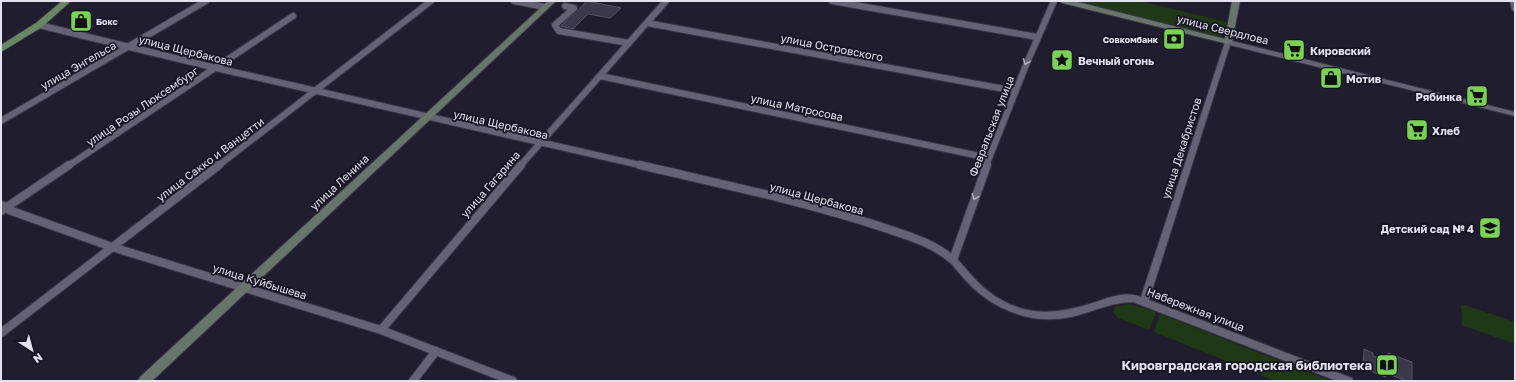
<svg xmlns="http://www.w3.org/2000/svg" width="1516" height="382" viewBox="0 0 1516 382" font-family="'Golos Text',sans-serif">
	<rect width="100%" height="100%" fill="#201e2e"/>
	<path fill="#1f3815" d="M 1075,1 L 1139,1 L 1227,22 L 1221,37 Z
		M 1129,304 L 1156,312 L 1149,330 L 1118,318 L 1113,312 L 1115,307 Z
		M 1461,304 L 1515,322 L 1515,344 L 1462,325 Z
		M 1160,314 L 1331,381 L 1276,381 L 1154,332 Z"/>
	<path fill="#3a3849" stroke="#545264" d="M 587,1 L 621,8 L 610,18 L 588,14 L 573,29 L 561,26 Z
		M 1364,349 L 1373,353 L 1373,356 L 1388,361 L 1388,353 L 1412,362 L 1412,381 L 1407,381 L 1388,374 L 1385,377 L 1383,376 L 1363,368 Z"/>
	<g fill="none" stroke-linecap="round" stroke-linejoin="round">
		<g stroke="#3a3846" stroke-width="8">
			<path id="minor-far1" d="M 514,1 L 545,7
				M 832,1 L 1037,37
				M 565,6 L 574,8 L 555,25 L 559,31 L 629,43
				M 647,23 L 1015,91
				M 39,25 L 216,68 L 644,166
				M 600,76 L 989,158
				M 1,121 L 206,1
				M 68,166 L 293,16
				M 218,166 L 431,1
				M 520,166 L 666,1
				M 986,166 L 1026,65 L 1054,1"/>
		</g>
		<g stroke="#3a3846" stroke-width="10">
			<path id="minor" d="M 640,165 C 721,184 803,201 882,227 C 908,236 932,242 953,260 L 987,165
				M 1,205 L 8,207 L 9,210 L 112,247 L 381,330 L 513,381
				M 1,211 L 69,165
				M 381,330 L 521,165
				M 1,333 L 219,165
				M 413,381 L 436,351"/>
		</g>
		<g stroke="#3a3846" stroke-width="2">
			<path id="tertiary" d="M 1510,1 L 1515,1 L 1515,12 L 1512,10 Z
				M 1228,40 L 1515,112 L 1515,116 L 1230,45 L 1149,300 L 1352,378 L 1353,381 L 1337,381 L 1133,302 C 1111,302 1093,312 1071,317 C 1028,326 987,307 960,274 C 956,269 952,265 949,260 L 950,258 L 956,258 C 967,269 976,282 988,291 C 1023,318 1056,315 1096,302 C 1110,297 1126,291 1141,297 L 1225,42 Z"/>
		</g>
		<g stroke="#3a3846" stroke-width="2">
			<path id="secondary" d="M 548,1 L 556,1 L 152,381 L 138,381 L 140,377 Z
				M 1061,1 L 1074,1 L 1225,39 L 1232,1 L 1240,1 L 1232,42 L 1228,44 L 1062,3 Z"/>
		</g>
		<g stroke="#3a3846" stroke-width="2">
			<path id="primary" d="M 62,1 L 71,1 L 42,27 L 1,52 L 1,45 L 36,23 Z"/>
		</g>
		<use href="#minor-far1" stroke="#656276" stroke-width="6"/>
		<use href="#minor" stroke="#656276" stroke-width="8"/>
		<use href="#tertiary" fill="#656276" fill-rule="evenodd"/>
		<use href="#secondary" fill="#67756c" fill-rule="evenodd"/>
		<use href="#primary" fill="#698762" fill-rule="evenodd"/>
	</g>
	<defs><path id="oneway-chevron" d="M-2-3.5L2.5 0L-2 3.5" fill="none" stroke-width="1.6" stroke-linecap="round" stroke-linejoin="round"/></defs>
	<g stroke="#b1afbe">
		<use href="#oneway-chevron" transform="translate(1026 62) rotate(112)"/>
		<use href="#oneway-chevron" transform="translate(975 197) rotate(110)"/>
	</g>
	<defs>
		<g id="shop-square" transform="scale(1.15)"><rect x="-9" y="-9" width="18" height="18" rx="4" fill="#7bd155" stroke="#171524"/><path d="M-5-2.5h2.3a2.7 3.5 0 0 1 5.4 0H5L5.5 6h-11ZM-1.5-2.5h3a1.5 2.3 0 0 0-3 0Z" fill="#111"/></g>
		<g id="bank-square" transform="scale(1.15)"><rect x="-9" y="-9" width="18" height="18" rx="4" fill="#7bd155" stroke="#171524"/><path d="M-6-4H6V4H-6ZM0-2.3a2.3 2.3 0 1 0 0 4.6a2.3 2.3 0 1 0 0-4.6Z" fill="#111"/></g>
		<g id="supermarket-square" transform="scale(1.15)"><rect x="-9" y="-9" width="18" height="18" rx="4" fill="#7bd155" stroke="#171524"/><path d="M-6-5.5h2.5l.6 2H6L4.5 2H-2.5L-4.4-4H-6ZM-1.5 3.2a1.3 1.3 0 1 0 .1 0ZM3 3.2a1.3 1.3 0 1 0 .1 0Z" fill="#111"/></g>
		<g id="sight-square" transform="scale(1.15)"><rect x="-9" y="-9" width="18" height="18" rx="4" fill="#7bd155" stroke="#171524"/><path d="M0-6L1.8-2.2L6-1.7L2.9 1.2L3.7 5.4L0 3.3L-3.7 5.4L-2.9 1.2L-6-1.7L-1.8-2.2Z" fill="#111"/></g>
		<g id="school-square" transform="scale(1.15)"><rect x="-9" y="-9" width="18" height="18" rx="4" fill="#7bd155" stroke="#171524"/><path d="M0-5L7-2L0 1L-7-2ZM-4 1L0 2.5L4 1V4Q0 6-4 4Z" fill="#111"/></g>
		<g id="library-square" transform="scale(1.15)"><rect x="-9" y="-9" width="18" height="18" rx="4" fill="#7bd155" stroke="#171524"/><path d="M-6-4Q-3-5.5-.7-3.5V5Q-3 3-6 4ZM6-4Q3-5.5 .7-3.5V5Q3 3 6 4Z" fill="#111"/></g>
	</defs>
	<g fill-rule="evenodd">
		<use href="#shop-square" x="81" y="21"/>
		<use href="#bank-square" x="1174" y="39"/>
		<use href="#supermarket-square" x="1294" y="50"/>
		<use href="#sight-square" x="1062" y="60"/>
		<use href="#shop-square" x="1331" y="78"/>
		<use href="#supermarket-square" x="1477" y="96"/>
		<use href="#supermarket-square" x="1417" y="130"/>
		<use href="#school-square" x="1490" y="228"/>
		<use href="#library-square" x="1387" y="365"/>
	</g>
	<g text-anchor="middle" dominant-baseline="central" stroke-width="3.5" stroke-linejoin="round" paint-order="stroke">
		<g font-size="9" font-weight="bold" fill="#e3e2ee" stroke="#171524" text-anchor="start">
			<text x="96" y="21">Бокс</text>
			<text x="1158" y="39" text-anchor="end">Совкомбанк</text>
		</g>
		<g font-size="11" fill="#e3e2ee" stroke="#171524">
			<text transform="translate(1223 29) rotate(14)">улица Свердлова</text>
			<text transform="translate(832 47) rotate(11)">улица Островского</text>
			<text transform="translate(186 50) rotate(14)">улица Щербакова</text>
			<text transform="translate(78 65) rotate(-30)">улица Энгельса</text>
			<text transform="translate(142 106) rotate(-34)">улица Розы Люксембург</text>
			<text transform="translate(797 107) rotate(12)">улица Матросова</text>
			<text transform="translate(501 124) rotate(13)">улица Щербакова</text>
			<text transform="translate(991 126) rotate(-69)">Февральская улица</text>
			<text transform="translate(1181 148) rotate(-72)">улица Декабристов</text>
			<text transform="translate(210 159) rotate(-37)">улица Сакко и Ванцетти</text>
			<text transform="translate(339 182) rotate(-43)">улица Ленина</text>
			<text transform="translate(490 184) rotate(-49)">улица Гагарина</text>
			<text transform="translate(817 198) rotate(15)">улица Щербакова</text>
			<text transform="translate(260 281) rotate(17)">улица Куйбышева</text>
			<text transform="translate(1196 309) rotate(21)">Набережная улица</text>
		</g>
		<g font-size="11" font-weight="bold" fill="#e3e2ee" stroke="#171524" text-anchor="start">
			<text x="1310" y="50">Кировский</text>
			<text x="1078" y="60">Вечный огонь</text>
			<text x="1346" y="78">Мотив</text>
			<text x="1462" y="96" text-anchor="end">Рябинка</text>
			<text x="1432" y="130">Хлеб</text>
			<text x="1474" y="228" text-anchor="end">Детский сад № 4</text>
		</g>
		<g font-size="13" font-weight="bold" fill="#e3e2ee" stroke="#171524" text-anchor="end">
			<text x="1372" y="365">Кировградская городская библиотека</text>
		</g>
	</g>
	<rect width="1516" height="382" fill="none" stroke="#e3e2ee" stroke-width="4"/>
	<g transform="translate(32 350) rotate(144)" stroke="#171524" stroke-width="3" paint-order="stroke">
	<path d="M0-3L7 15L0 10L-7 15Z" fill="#e3e2ee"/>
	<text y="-6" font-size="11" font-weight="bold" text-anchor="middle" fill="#e3e2ee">N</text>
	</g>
</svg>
